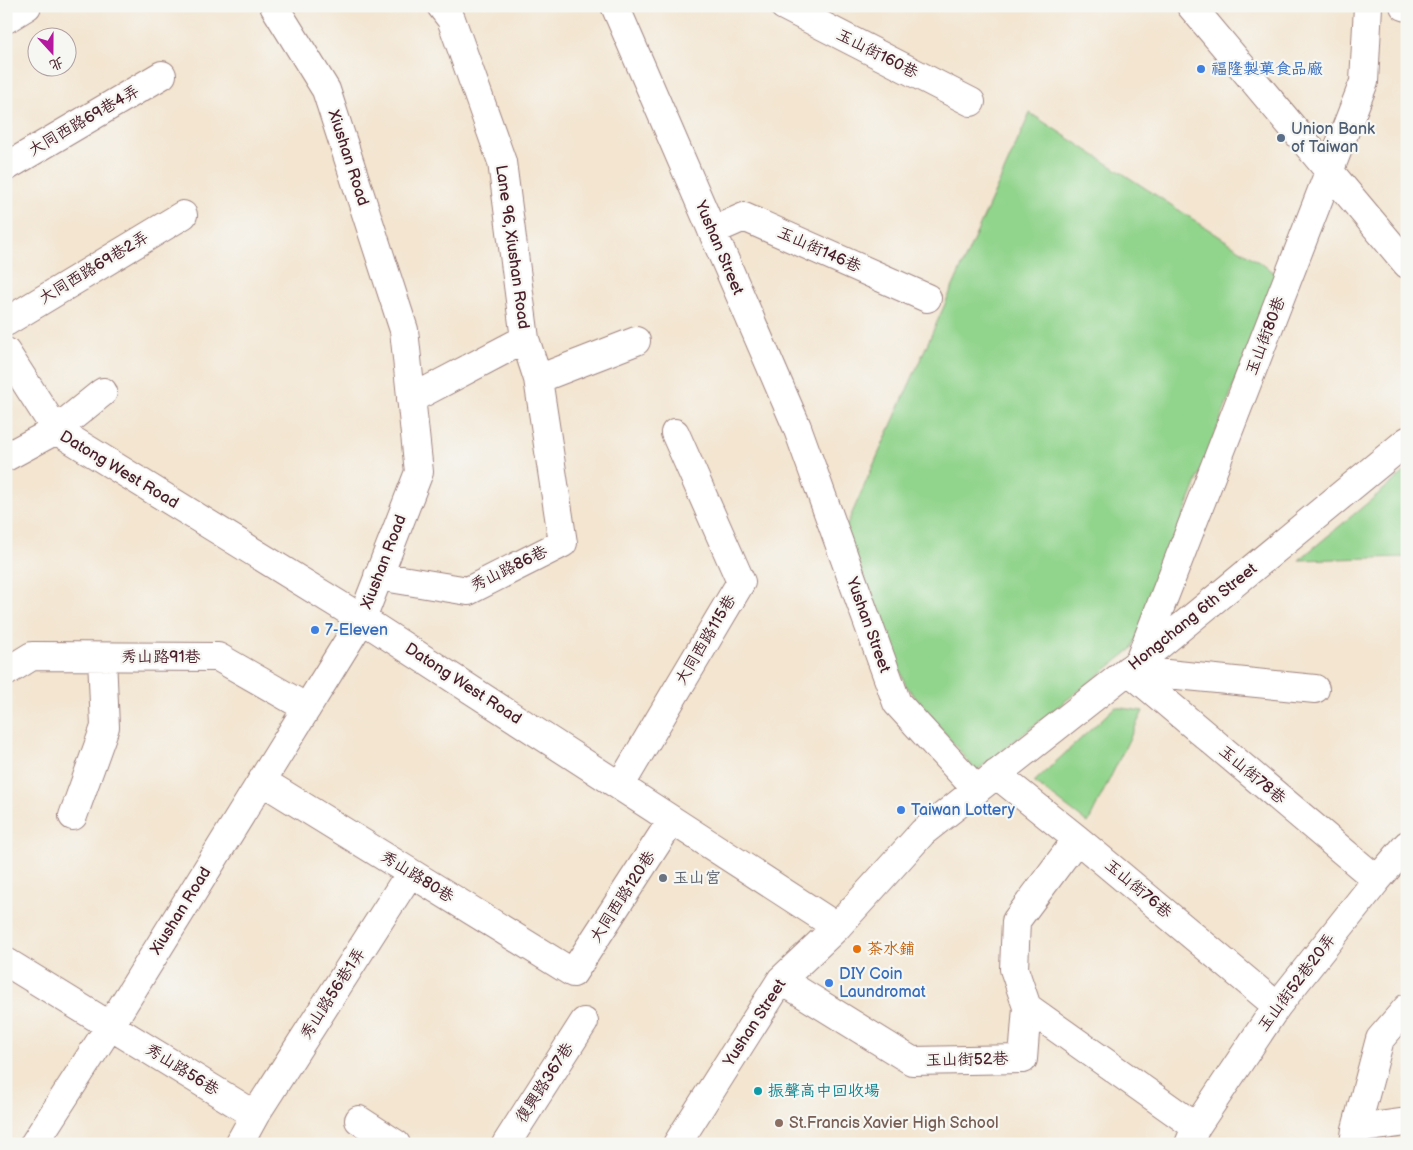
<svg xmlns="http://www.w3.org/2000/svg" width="1413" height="1150" viewBox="0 0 1413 1150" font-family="'Balsamiq Sans','LXGW WenKai TC',sans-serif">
	<rect width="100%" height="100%" fill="#f6f6f2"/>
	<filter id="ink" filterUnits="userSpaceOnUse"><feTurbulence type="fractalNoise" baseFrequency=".02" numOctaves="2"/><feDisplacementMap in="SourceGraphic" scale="10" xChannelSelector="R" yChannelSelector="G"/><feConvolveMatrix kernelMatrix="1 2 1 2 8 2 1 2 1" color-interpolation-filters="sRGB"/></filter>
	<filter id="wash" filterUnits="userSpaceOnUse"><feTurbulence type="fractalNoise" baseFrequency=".0096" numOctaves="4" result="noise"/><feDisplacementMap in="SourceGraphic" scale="20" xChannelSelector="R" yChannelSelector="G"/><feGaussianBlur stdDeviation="1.12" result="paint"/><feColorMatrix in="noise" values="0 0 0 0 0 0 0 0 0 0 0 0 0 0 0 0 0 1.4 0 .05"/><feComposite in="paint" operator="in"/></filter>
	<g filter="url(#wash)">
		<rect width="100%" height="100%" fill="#f3e5d0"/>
		<path fill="#91d48c" stroke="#6e7a5c" d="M 1030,113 L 1277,274 L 1132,649 L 976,771 L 906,686 L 845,529 Z
			M 1407,470 L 1407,557 L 1299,560 Z
			M 1115,707 L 1143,711 L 1088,823 L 1034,782 Z"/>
	</g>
	<g filter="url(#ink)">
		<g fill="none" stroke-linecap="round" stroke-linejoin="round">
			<g stroke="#9e827e" stroke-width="30">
				<path id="minor" d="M 615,6 L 797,427 L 897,703 L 977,790
					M 784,6 L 971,102
					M 1191,6 L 1407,264
					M 1404,6 L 1407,7
					M 6,19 L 27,6
					M 6,167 L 162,75
					M 712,231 L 744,217 L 927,298
					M 6,322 L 183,215
					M 6,352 L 56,430 L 362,619 L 837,927
					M 538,379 L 636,341
					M 411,399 L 525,339 L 502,162 L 451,19 L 441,6
					M 6,457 L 56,430 L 103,392
					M 378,576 L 468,591 L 563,543 L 538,379 L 525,339
					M 1140,659 L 1364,82 L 1368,6
					M 1128,670 L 1377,880
					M 1128,670 L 1315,689
					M 6,672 L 32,656 L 218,657 L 307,708
					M 996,774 L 1077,839 L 1277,1006
					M 262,781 L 573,973 L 672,820
					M 620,786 L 741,582 L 675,433
					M 73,816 L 105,727 L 102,657
					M 6,964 L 8,963 L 255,1115
					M 781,980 L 912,1061 L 1023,1059 L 1027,1007 L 1014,969 L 1016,921 L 1077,839
					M 1027,1007 L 1196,1127
					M 359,1120 L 396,1144
					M 1356,1129 L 1407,1122
					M 34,1144 L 110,1026 L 362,619 L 419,472 L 404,330 L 326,90 L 274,6
					M 239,1144 L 255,1115 L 410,873
					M 506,1144 L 584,1022
					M 677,1144 L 781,980 L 837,927 L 923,832 L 1140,661 L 1407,441
					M 1189,1144 L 1196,1127 L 1277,1006 L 1377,880 L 1407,845
					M 1354,1144 L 1356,1129 L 1380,1039 L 1407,1008"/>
			</g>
			<use href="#minor" stroke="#fff" stroke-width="28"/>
		</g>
	</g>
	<g fill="#3f7fe0" stroke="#f6f6f2" stroke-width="2">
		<circle cx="1201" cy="69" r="5"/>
		<circle cx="315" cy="630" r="5"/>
		<circle cx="901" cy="810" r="5"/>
		<circle cx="829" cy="983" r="5"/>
	</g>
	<circle fill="#5c6f8a" stroke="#f6f6f2" stroke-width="2" cx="1281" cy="138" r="5"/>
	<circle fill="#6b7280" stroke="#f6f6f2" stroke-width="2" cx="663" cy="878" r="5"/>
	<circle fill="#e8710a" stroke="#f6f6f2" stroke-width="2" cx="857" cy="949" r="5"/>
	<circle fill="#0f9aa8" stroke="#f6f6f2" stroke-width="2" cx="758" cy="1091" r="5"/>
	<circle fill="#8d6e63" stroke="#f6f6f2" stroke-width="2" cx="779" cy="1123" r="5"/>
	<g text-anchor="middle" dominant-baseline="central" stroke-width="4.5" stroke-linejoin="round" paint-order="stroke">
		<g font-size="16" fill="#4a1f2b" stroke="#f6f6f2">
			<text transform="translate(877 54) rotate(27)">玉山街160巷</text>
			<text transform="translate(84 121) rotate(-30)">大同西路69巷4弄</text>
			<text transform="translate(348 158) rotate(72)">Xiushan Road</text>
			<text transform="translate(512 247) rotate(82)">Lane 96, Xiushan Road</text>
			<text transform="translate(719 248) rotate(67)">Yushan Street</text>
			<text transform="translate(819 250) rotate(24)">玉山街146巷</text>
			<text transform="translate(94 268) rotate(-31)">大同西路69巷2弄</text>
			<text transform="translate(1266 336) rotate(-69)">玉山街80巷</text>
			<text transform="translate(119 470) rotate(31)">Datong West Road</text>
			<text transform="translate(384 562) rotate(-69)">Xiushan Road</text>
			<text transform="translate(509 569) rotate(-26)">秀山路86巷</text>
			<text transform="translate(1193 617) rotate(-39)">Hongchang 6th Street</text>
			<text transform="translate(868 625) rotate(70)">Yushan Street</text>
			<text transform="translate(706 640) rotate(-59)">大同西路115巷</text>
			<text x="161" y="657">秀山路91巷</text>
			<text transform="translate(463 684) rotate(33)">Datong West Road</text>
			<text transform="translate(1252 775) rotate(40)">玉山街78巷</text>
			<text transform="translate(417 877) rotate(32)">秀山路80巷</text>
			<text transform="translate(1138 889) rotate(40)">玉山街76巷</text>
			<text transform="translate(623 897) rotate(-57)">大同西路120巷</text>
			<text transform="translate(181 911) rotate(-58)">Xiushan Road</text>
			<text transform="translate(1297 983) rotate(-53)">玉山街52巷20弄</text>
			<text transform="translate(333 994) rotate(-57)">秀山路56巷1弄</text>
			<text transform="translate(755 1023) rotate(-57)">Yushan Street</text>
			<text transform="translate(967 1060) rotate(-1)">玉山街52巷</text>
			<text transform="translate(182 1070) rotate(32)">秀山路56巷</text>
			<text transform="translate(545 1083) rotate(-57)">復興路367巷</text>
		</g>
		<g font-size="16" fill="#366cbe" stroke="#f6f6f2" text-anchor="start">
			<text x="1211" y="69">福隆製菓食品廠</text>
			<text x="325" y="630">7-Eleven</text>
			<text x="911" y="810">Taiwan Lottery</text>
			<text x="839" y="974">DIY Coin<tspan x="839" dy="18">Laundromat</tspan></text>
		</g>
		<g font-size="16" fill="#4e5e75" stroke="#f6f6f2" text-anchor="start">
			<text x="1291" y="129">Union Bank<tspan x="1291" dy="18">of Taiwan</tspan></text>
		</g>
		<g font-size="16" fill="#5b616d" stroke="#f6f6f2" text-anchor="start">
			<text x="673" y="878">玉山宮</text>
		</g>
		<g font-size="16" fill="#c56008" stroke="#f6f6f2" text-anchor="start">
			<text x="867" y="949">茶水鋪</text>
		</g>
		<g font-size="16" fill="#0d838f" stroke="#f6f6f2" text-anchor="start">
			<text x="768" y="1091">振聲高中回收場</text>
		</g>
		<g font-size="16" fill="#785e54" stroke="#f6f6f2" text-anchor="start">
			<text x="789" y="1123">St.Francis Xavier High School</text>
		</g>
	</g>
	<rect width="1413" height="1150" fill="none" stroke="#f6f6f2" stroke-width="25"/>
	<g transform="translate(52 52) rotate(159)"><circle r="24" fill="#f6f6f2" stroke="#b1a0a2"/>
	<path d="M0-4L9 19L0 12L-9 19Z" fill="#b5179e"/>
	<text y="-8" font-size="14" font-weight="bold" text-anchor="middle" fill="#4a1f2b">北</text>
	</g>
</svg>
